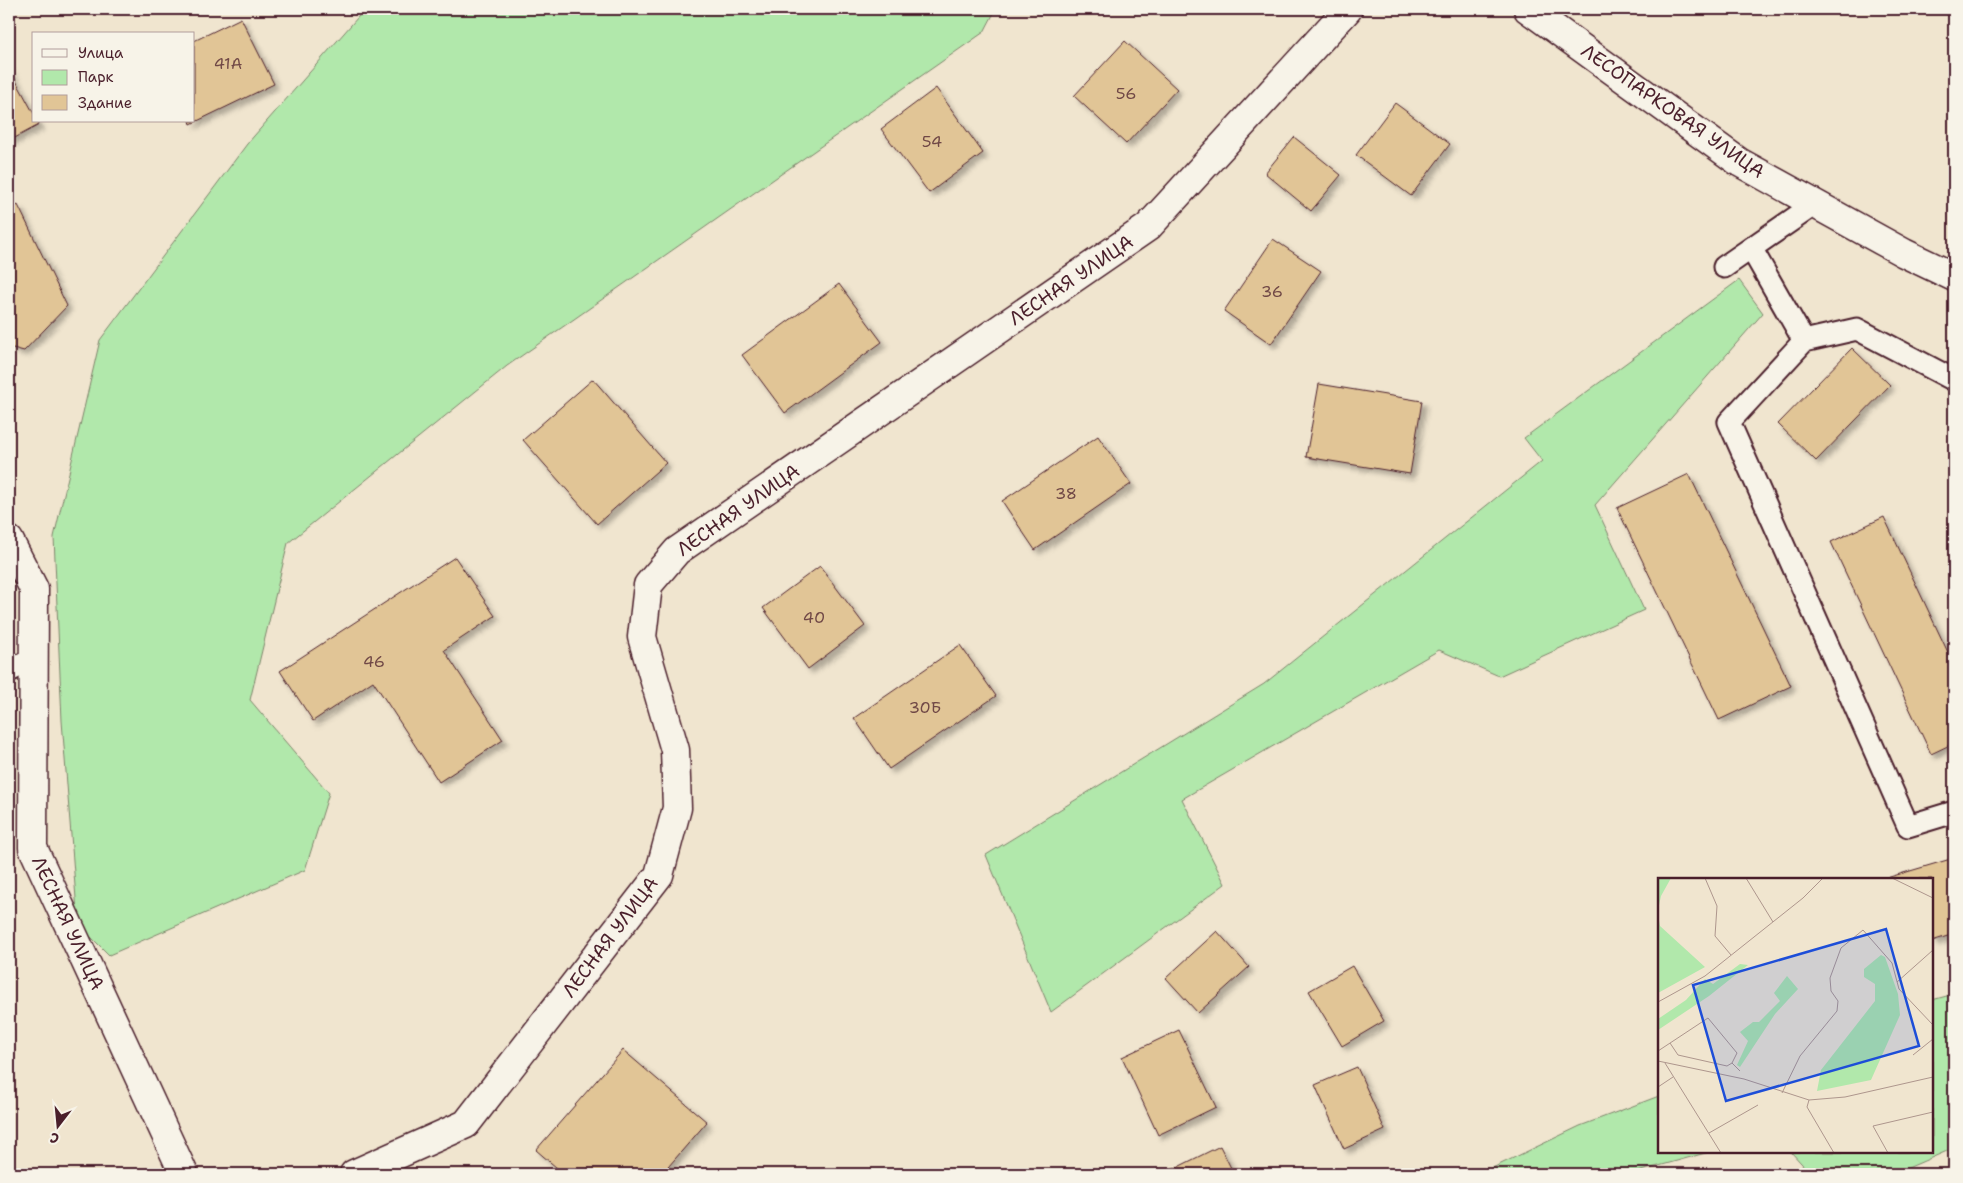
<svg xmlns="http://www.w3.org/2000/svg" width="1963" height="1183" viewBox="0 0 1963 1183" font-family="'Shantell Sans',sans-serif">
	<defs>
		<filter id="shadow"><feDropShadow dx="4.5" dy="4.5" stdDeviation="2.5" flood-color="#0004"/></filter>
	</defs>
	<rect width="100%" height="100%" fill="#f0e5cf"/>
	<filter id="ink" filterUnits="userSpaceOnUse"><feTurbulence type="fractalNoise" baseFrequency=".02" numOctaves="2"/><feDisplacementMap in="SourceGraphic" scale="10" xChannelSelector="R" yChannelSelector="G"/><feConvolveMatrix kernelMatrix="1 2 1 2 8 2 1 2 1" color-interpolation-filters="sRGB"/></filter>
	<g filter="url(#ink)">
		<path fill="#b1e8ab" stroke="#7e846b" d="M 365,9 L 996,9 L 984,32 L 507,366 L 288,543 L 250,700 L 329,793 L 305,870 L 109,955 L 78,924 L 62,721 L 54,537 L 100,340 L 247,144 Z
			M 1739,280 L 1763,313 L 1595,505 L 1644,610 L 1499,676 L 1439,650 L 1182,799 L 1225,884 L 1051,1012 L 986,855 L 1264,684 L 1542,461 L 1524,438 Z
			M 1954,994 L 1954,1148 L 1894,1174 L 1811,1174 L 1791,1152 L 1932,1152 L 1932,1000 Z
			M 1659,1096 L 1659,1152 L 1709,1152 L 1630,1174 L 1480,1174 L 1580,1126 Z"/>
		<path fill="#e1c596" stroke="#4a1f2b" filter="url(#shadow)" d="M 241,18 L 274,84 L 191,124 L 190,121 L 194,121 L 194,41 Z
			M 1125,41 L 1177,89 L 1126,144 L 1074,96 Z
			M 9,68 L 34,114 L 34,121 L 38,121 L 39,125 L 9,141 Z
			M 936,88 L 983,153 L 929,193 L 881,129 Z
			M 1395,103 L 1450,144 L 1411,196 L 1356,155 Z
			M 1294,137 L 1341,175 L 1311,211 L 1265,173 Z
			M 18,205 L 67,306 L 24,351 L 9,347 L 9,210 Z
			M 1273,239 L 1321,271 L 1271,344 L 1224,311 Z
			M 839,284 L 882,342 L 785,413 L 742,355 Z
			M 1852,348 L 1890,385 L 1816,461 L 1778,424 Z
			M 593,379 L 666,463 L 597,524 L 523,440 Z
			M 1319,384 L 1422,401 L 1410,474 L 1306,457 Z
			M 1098,436 L 1131,484 L 1035,550 L 1002,501 Z
			M 1689,474 L 1791,686 L 1719,720 L 1617,508 Z
			M 1884,517 L 1954,665 L 1954,743 L 1931,754 L 1831,542 Z
			M 455,557 L 495,616 L 444,650 L 503,740 L 439,782 L 373,681 L 313,721 L 280,671 Z
			M 820,566 L 865,626 L 808,669 L 763,608 Z
			M 960,645 L 996,696 L 889,769 L 854,718 Z
			M 1954,858 L 1954,934 L 1932,941 L 1932,879 L 1883,879 Z
			M 1217,931 L 1249,967 L 1198,1013 L 1166,978 Z
			M 1352,966 L 1384,1021 L 1342,1046 L 1309,991 Z
			M 1179,1030 L 1216,1107 L 1158,1135 L 1122,1057 Z
			M 623,1050 L 707,1122 L 662,1174 L 564,1174 L 536,1150 Z
			M 1357,1067 L 1385,1130 L 1344,1149 L 1315,1085 Z
			M 1220,1146 L 1234,1174 L 1164,1174 Z"/>
		<g fill="none" stroke-linecap="round" stroke-linejoin="round">
			<g stroke="#4a1f2b" stroke-width="25">
				<path id="service" d="M 1751,248 L 1804,341 L 1729,422 L 1908,826 L 1954,812
					M 1724,267 L 1815,204
					M 1804,341 L 1857,329 L 1954,380
					M 9,671 L 33,659"/>
			</g>
			<g stroke="#4a1f2b" stroke-width="31">
				<path id="minor" d="M 9,540 L 34,589 L 33,848 L 184,1174
					M 354,1174 L 466,1124 L 659,875 L 677,808 L 675,750 L 642,637 L 648,585 L 677,551 L 1148,227 L 1348,9"/>
			</g>
			<g stroke="#4a1f2b" stroke-width="31">
				<path id="tertiary" d="M 1528,9 L 1739,162 L 1904,253 L 1954,277"/>
			</g>
			<use href="#service" stroke="#f7f3e8" stroke-width="21"/>
			<use href="#minor" stroke="#f7f3e8" stroke-width="28"/>
			<use href="#tertiary" stroke="#f7f3e8" stroke-width="28"/>
		</g>
	</g>
	<g text-anchor="middle" dominant-baseline="central" stroke-width="4.5" stroke-linejoin="round" paint-order="stroke">
		<g font-size="16" fill="#704846">
			<text x="228" y="63">41А</text>
			<text x="1126" y="93">56</text>
			<text x="932" y="141">54</text>
			<text x="1272" y="291">36</text>
			<text x="1066" y="493">38</text>
			<text x="814" y="617">40</text>
			<text x="374" y="661">46</text>
			<text x="925" y="707">30Б</text>
		</g>
		<g font-size="19" fill="#4a1f2b" stroke="#f7f3e8">
			<text transform="translate(1673 111) rotate(35)">ЛЕСОПАРКОВАЯ УЛИЦА</text>
			<text transform="translate(1071 280) rotate(-34)">ЛЕСНАЯ УЛИЦА</text>
			<text transform="translate(738 510) rotate(-35)">ЛЕСНАЯ УЛИЦА</text>
			<text transform="translate(68 923) rotate(65)">ЛЕСНАЯ УЛИЦА</text>
			<text transform="translate(610 937) rotate(-53)">ЛЕСНАЯ УЛИЦА</text>
		</g>
	</g>
	<g transform="translate(1658 878)">
		<rect width="275" height="275" fill="#f0e5cf"/>
		<path d="M 0,0 L 13,0 L 3,18 L 0,32 ZM 0,36 L 2,48 L 47,89 L 0,115 ZM 223,77 L 227,79 L 240,116 L 242,137 L 213,202 L 159,213 L 163,192 L 217,123 L 217,106 L 206,99 L 206,91 ZM 82,86 L 90,87 L 51,118 L 0,152 L 0,141 L 28,122 L 47,101 L 55,106 ZM 129,98 L 140,111 L 117,136 L 82,189 L 79,187 L 90,163 L 82,154 L 95,144 L 101,144 L 122,123 L 116,115 Z" fill="#b1e8ab"/>
		<path fill="none" stroke="#ae968d" stroke-width="1" d="M 47,0 L 59,28 L 57,58 L 73,77M 88,0 L 115,44M 234,0 L 275,20M 239,104 L 275,72M 0,124 L 47,98 L 145,20 L 165,0M 12,165 L 20,177 L 69,188 L 74,185M 0,173 L 50,140 L 79,175 L 74,185 L 82,193M 255,177 L 275,161M 0,183 L 86,201 L 151,222 L 187,219 L 275,199M 7,185 L 63,275M 0,209 L 15,199M 124,215 L 142,178 L 179,133 L 180,123 L 173,113 L 172,100 L 183,70 L 205,52 L 234,85 L 241,111 L 275,147M 151,222 L 149,229 L 176,275M 51,255 L 100,227M 230,275 L 215,248 L 275,234"/>
		<path fill="#1d4ed8" fill-opacity="0.15" stroke="#1d4ed8" stroke-width="2.5" d="M 228,51 L 261,168 L 68,223 L 35,107 Z"/>
		<rect width="275" height="275" fill="none" stroke="#4a1f2b" stroke-width="2.5"/>
	</g>
	<rect width="1963" height="1183" fill="none" stroke="#f7f3e8" stroke-width="30"/>
	<rect x="15" y="15" width="1933" height="1153" fill="none" stroke="#4a1f2b" stroke-width="2" filter="url(#ink)"/>
	<rect x="32" y="32" width="162" height="90" fill="#f7f3e8" stroke="#b29e9c"/>
	<rect x="42" y="49" width="25" height="8" fill="#f7f3e8" stroke="#b29e9c"/>
	<text x="78" y="58" font-size="15" fill="#4a1f2b">Улица</text>
	<rect x="42" y="70" width="25" height="15" fill="#b1e8ab" stroke="#b29e9c"/>
	<text x="78" y="82" font-size="15" fill="#4a1f2b">Парк</text>
	<rect x="42" y="95" width="25" height="15" fill="#e1c596" stroke="#b29e9c"/>
	<text x="78" y="108" font-size="15" fill="#4a1f2b">Здание</text>
	<g transform="translate(58 1126) rotate(196)" stroke="#f7f3e8" stroke-width="4" paint-order="stroke">
	<path d="M0-4L9 19L0 12L-9 19Z" fill="#4a1f2b"/>
	<text y="-8" font-size="14" font-weight="bold" text-anchor="middle" fill="#4a1f2b">С</text>
	</g>
</svg>
